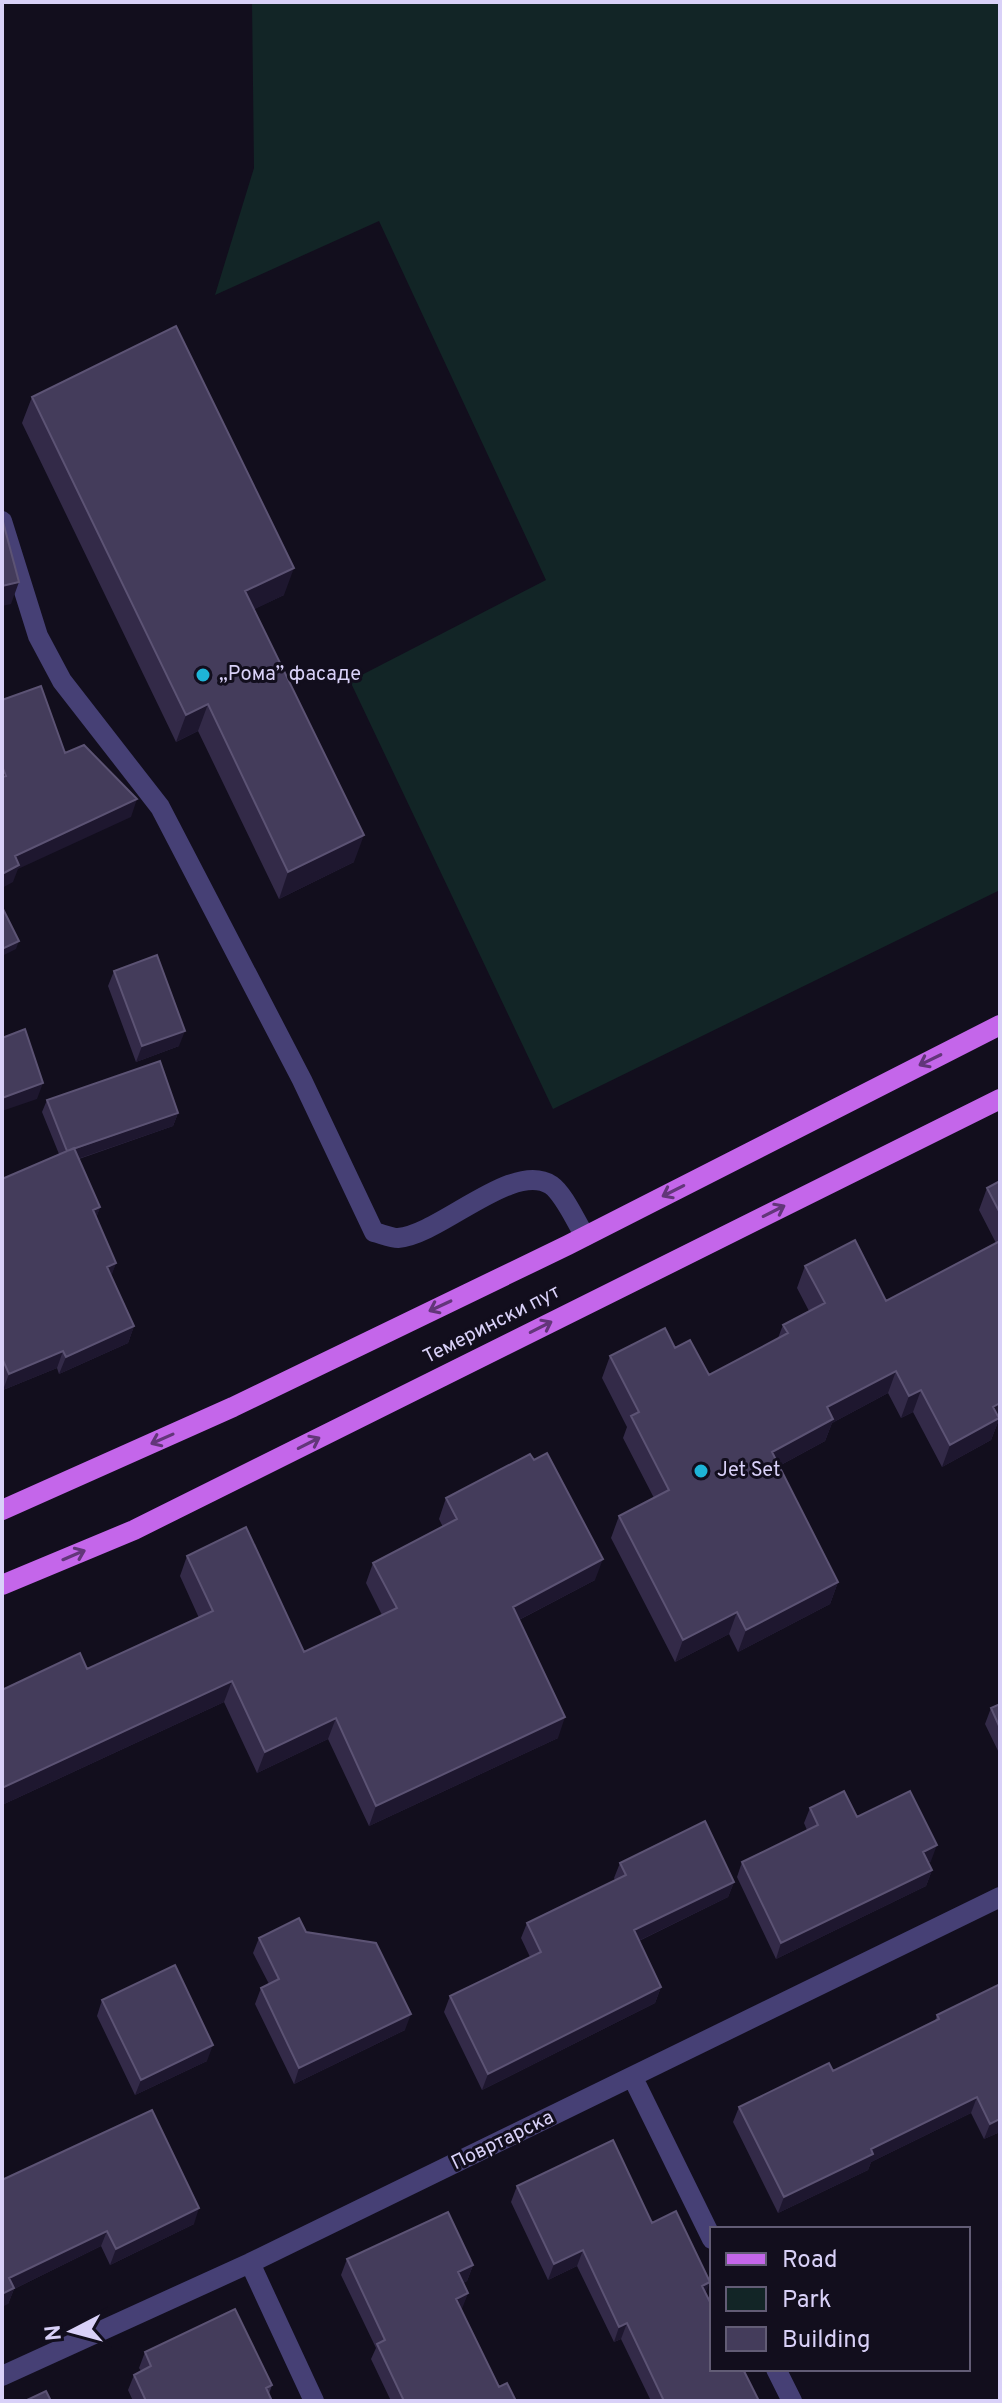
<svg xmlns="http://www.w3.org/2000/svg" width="1002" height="2403" viewBox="0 0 1002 2403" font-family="Overpass,sans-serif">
	<rect width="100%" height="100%" fill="#120e1d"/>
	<path fill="#122526" d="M 252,2 L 1000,2 L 1000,890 L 553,1109 L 350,681 L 546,580 L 379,221 L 215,295 L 254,168 Z"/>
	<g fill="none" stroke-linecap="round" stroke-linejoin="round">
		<path stroke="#464075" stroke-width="20" d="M 2,521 L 38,636 L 62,681 L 160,807 L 302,1080 L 374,1232 C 382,1234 391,1238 398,1238 C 440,1235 513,1160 551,1185 C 564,1194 576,1222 585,1236
			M 633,2078 L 712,2239
			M 250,2263 L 314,2401
			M 776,2369 L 792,2401
			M 2,2376 L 250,2263 L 1000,1897"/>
		<path stroke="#c466ea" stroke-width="20" d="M 2,1510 L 233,1407 L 568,1245 L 1000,1025
			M 2,1585 L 134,1530 L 1000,1099"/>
	</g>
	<path fill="#332a48" d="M 32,397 L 284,595 L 254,609 L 354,862 L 279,899 L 198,731 L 176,742 L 22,423 Z
		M 114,971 L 179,1046 L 136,1062 L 108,986 Z
		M 47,1100 L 178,1113 L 173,1126 L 79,1159 L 100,1207 L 96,1218 L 116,1263 L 111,1275 L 134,1326 L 128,1343 L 59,1374 L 57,1368 L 3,1390 L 2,1179 L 59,1154 L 42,1112 Z
		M 1000,1181 L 1000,1421 L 998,1422 L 991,1440 L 942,1467 L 913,1412 L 901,1418 L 888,1393 L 832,1423 L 825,1441 L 779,1466 L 838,1582 L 830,1604 L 738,1652 L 729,1634 L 675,1662 L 611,1538 L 619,1516 L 654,1498 L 623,1438 L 627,1427 L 602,1378 L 610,1356 L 675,1348 L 709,1375 L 778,1338 L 783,1325 L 809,1311 L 797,1288 L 805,1266 L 886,1301 L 996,1243 L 979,1210 L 987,1188 Z
		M 446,1498 L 595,1580 L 519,1620 L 558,1738 L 369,1826 L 328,1739 L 257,1773 L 224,1702 L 2,1805 L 2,1690 L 87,1669 L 199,1618 L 180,1576 L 187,1556 L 304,1652 L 382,1615 L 366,1583 L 373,1563 L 443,1527 L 439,1519 Z
		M 1000,1704 L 1000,1755 L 985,1724 L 991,1708 Z
		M 810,1808 L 857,1817 L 931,1861 L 928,1863 L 932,1870 L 926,1886 L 776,1959 L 737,1877 L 742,1862 L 807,1830 L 804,1823 Z
		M 620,1863 L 734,1882 L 728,1897 L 639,1941 L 661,1987 L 655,2003 L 482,2090 L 444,2012 L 450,1996 L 530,1957 L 521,1938 L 527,1923 L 615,1880 L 614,1878 Z
		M 306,1932 L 405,2030 L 294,2084 L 255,2004 L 261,1988 L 269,1984 L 253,1953 L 259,1938 Z
		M 102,2000 L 207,2061 L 135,2095 L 97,2016 Z
		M 937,2015 L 1000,2132 L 984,2139 L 971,2113 L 871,2162 L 868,2170 L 778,2213 L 733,2122 L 739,2107 L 833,2071 L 935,2021 Z
		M 2,2180 L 194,2224 L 110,2265 L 101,2246 L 14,2289 L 8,2304 Z
		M 517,2186 L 652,2223 L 706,2293 L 759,2401 L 651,2401 L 621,2339 L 614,2342 L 577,2266 L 548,2280 L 511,2202 Z
		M 347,2259 L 473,2265 L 467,2281 L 463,2283 L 468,2293 L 461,2309 L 499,2387 L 516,2401 L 391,2401 L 371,2359 L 376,2348 L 341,2275 Z
		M 145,2352 L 272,2385 L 269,2394 L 272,2401 L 133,2401 L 128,2390 L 134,2375 L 141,2371 L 139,2368 Z"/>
	<path fill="#1e172f" d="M 294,568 L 284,595 L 236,618 L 245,591 Z
		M 19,582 L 11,604 L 2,606 L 2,586 Z
		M 208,704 L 198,731 L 176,742 L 186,715 Z
		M 137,799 L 131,817 L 18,869 L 13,882 L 2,888 L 2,874 L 15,856 Z
		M 364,835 L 354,862 L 279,899 L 288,872 Z
		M 19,941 L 16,949 L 2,956 L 2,949 Z
		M 185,1031 L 179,1046 L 136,1062 L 142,1046 Z
		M 43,1083 L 37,1099 L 2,1111 L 2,1098 Z
		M 178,1113 L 173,1126 L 63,1164 L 67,1152 Z
		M 100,1207 L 94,1224 L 93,1210 Z
		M 116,1263 L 110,1280 L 107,1267 Z
		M 134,1326 L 128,1343 L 59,1374 L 66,1357 Z
		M 63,1351 L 57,1368 L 3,1390 L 9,1374 Z
		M 896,1371 L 888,1393 L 832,1423 L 825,1441 L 764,1474 L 772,1452 L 827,1407 Z
		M 921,1390 L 913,1412 L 901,1418 L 909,1396 Z
		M 1000,1403 L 1000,1421 L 998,1422 L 991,1440 L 942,1467 L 950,1445 L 993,1407 Z
		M 603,1559 L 595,1580 L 505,1627 L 513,1607 Z
		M 838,1582 L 830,1604 L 738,1652 L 746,1630 Z
		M 737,1612 L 729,1634 L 675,1662 L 683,1640 Z
		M 232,1681 L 224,1702 L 2,1805 L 2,1788 Z
		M 565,1717 L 558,1738 L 369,1826 L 376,1806 Z
		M 336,1718 L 328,1739 L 257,1773 L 265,1752 Z
		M 937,1845 L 931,1861 L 917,1868 L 923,1852 Z
		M 932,1870 L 926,1886 L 776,1959 L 781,1943 Z
		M 734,1882 L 728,1897 L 628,1946 L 634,1930 Z
		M 661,1987 L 655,2003 L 482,2090 L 488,2074 Z
		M 411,2014 L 405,2030 L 294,2084 L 299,2068 Z
		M 213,2045 L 207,2061 L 135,2095 L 141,2080 Z
		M 977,2097 L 971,2113 L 871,2162 L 868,2170 L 778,2213 L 784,2197 L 871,2149 Z
		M 1000,2119 L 1000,2132 L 984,2139 L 990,2124 Z
		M 199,2208 L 194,2224 L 110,2265 L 116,2249 Z
		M 107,2231 L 101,2246 L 14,2289 L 8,2304 L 2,2307 L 2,2294 L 9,2278 Z
		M 583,2250 L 577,2266 L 548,2280 L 554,2264 Z
		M 473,2265 L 467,2281 L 452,2288 L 458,2272 Z
		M 710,2282 L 704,2298 L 702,2286 Z
		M 468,2293 L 462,2309 L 450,2315 L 456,2299 Z
		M 627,2323 L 621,2339 L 614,2342 L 619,2327 Z"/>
	<path fill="#443c5b" stroke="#5c5374" stroke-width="2" d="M 176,326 L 294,568 L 245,591 L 364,835 L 288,872 L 208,704 L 186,715 L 32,397 Z
		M 2,518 L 19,582 L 2,586 Z
		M 41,686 L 65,753 L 84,745 L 137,799 L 15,856 L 19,865 L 2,874 L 2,777 L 6,776 L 2,766 L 2,700 Z
		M 2,907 L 19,941 L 2,949 Z
		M 157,955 L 185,1031 L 142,1046 L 114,971 Z
		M 25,1029 L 43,1083 L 2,1098 L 2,1038 Z
		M 160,1061 L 178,1113 L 67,1151 L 47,1100 Z
		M 74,1148 L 100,1207 L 93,1210 L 116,1263 L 107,1267 L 134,1326 L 66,1357 L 63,1351 L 9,1374 L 2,1358 L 2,1179 Z
		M 1000,1181 L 1000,1213 L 987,1188 Z
		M 855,1240 L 886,1301 L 1000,1241 L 1000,1403 L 993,1407 L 999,1418 L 950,1445 L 921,1390 L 909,1396 L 896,1371 L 827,1407 L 833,1419 L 772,1452 L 838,1582 L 746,1630 L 737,1612 L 683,1640 L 619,1516 L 669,1490 L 631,1416 L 639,1412 L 610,1356 L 665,1328 L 675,1348 L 690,1340 L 709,1375 L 788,1333 L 783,1325 L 825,1303 L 805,1266 Z
		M 547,1453 L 603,1559 L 513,1607 L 565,1717 L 376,1806 L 336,1718 L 265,1752 L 232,1681 L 2,1788 L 2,1690 L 80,1653 L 87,1669 L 213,1611 L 187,1556 L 246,1527 L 304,1652 L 397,1608 L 373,1563 L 457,1519 L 446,1498 L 530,1454 L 534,1460 Z
		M 1000,1704 L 1000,1728 L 991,1708 Z
		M 844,1791 L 857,1817 L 910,1791 L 937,1845 L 923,1852 L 932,1870 L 781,1943 L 742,1862 L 818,1825 L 810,1808 Z
		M 705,1821 L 734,1882 L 634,1930 L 661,1987 L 488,2074 L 450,1996 L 541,1952 L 527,1923 L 626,1875 L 620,1863 Z
		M 299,1918 L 306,1932 L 376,1943 L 411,2014 L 299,2068 L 261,1988 L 279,1979 L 259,1938 Z
		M 175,1965 L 213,2045 L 141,2080 L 102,2000 Z
		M 1000,1984 L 1000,2119 L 990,2124 L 977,2097 L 871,2149 L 873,2154 L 784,2197 L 739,2107 L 829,2063 L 833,2071 L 939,2019 L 937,2015 Z
		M 152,2110 L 199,2208 L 116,2249 L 107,2231 L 9,2278 L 14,2288 L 2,2294 L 2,2180 Z
		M 613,2140 L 652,2223 L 676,2211 L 710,2282 L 702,2286 L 712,2306 L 712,2369 L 743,2369 L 759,2401 L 664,2401 L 627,2323 L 619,2327 L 583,2250 L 554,2264 L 517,2186 Z
		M 448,2212 L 473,2265 L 458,2272 L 468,2293 L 456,2299 L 499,2387 L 507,2383 L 516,2401 L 404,2401 L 377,2344 L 385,2340 L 347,2259 Z
		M 235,2309 L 272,2385 L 266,2388 L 272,2401 L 146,2401 L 134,2375 L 151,2366 L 145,2352 Z
		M 46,2391 L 51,2401 L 25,2401 Z"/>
	<defs><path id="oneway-shaft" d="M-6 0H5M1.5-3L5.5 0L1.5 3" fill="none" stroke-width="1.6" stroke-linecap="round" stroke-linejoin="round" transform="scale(2)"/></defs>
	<g stroke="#623679">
		<use href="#oneway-shaft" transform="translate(930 1060) rotate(154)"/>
		<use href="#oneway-shaft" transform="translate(673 1191) rotate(153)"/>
		<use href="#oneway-shaft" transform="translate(774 1211) rotate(-27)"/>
		<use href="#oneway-shaft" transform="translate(440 1306) rotate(155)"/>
		<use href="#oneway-shaft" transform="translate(541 1327) rotate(-27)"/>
		<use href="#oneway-shaft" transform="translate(162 1439) rotate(156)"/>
		<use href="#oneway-shaft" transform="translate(309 1443) rotate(-27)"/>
		<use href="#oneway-shaft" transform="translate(74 1555) rotate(-23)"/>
	</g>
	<g fill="#1eb4d7" stroke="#120e1d" stroke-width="3">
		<circle cx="203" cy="675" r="8"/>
		<circle cx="701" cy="1471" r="8"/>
	</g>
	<g text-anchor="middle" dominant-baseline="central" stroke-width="6" stroke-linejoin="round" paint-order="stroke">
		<g font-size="20" fill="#d9d1f8" stroke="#120e1d" text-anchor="start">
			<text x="219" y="675">„Рома” фасаде</text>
			<text x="717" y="1471">Jet Set</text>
		</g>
		<g font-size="20" fill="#d9d1f8" stroke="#120e1d">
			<text transform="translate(492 1325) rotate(-27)">Темерински пут</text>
			<text transform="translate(503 2141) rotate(-26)">Повртарска</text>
		</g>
	</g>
	<rect width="1002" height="2403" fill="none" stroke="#d9d1f8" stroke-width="8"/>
	<rect x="710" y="2227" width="260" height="144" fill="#120e1d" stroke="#625c75" stroke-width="2"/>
	<rect x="726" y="2253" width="40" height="12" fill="#c466ea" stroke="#625c75" stroke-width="2"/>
	<text x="782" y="2267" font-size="24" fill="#d9d1f8">Road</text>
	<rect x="726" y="2287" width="40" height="24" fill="#122526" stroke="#625c75" stroke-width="2"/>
	<text x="782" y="2307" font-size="24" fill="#d9d1f8">Park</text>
	<rect x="726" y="2327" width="40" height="24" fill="#443c5b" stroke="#625c75" stroke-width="2"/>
	<text x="782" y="2347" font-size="24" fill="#d9d1f8">Building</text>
	<g transform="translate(72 2331) rotate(264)" stroke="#120e1d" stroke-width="6" paint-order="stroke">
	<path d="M0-6L14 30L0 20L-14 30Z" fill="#d9d1f8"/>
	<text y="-12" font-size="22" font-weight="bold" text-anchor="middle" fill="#d9d1f8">N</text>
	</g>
</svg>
